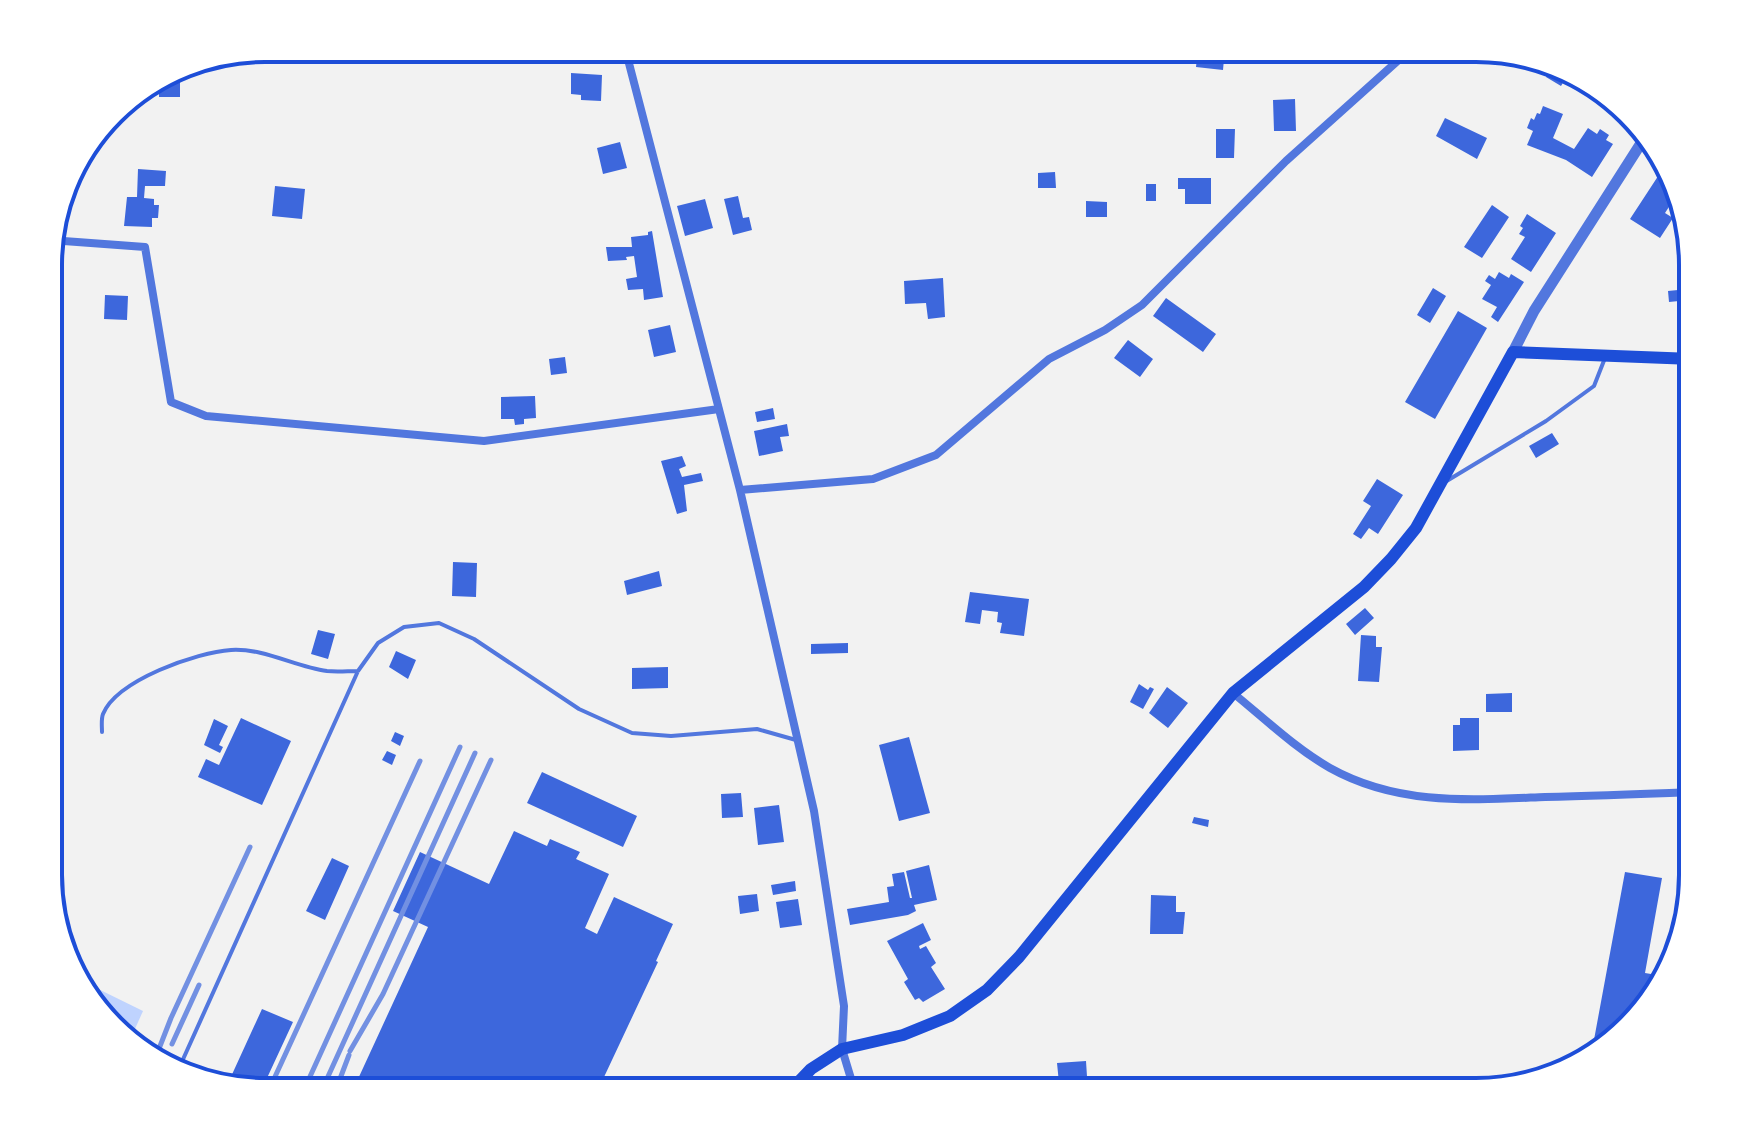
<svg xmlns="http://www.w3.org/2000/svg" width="1741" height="1140" viewBox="0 0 1741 1140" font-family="'Work Sans',sans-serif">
	<rect width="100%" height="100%" fill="#f2f2f2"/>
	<path fill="#bfd3fe" d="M 86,983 L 143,1011 L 130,1040 L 83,990 Z"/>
	<path fill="#3d67dc" d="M 1198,48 L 1225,48 L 1223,70 L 1196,67 Z
		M 1328,48 L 1357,49 L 1357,59 L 1328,58 Z
		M 1549,70 L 1567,76 L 1561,86 L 1546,77 Z
		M 170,72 L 180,72 L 180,97 L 159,97 L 159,79 L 167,77 Z
		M 571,73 L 602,75 L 601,101 L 581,100 L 581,95 L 571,94 Z
		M 1295,99 L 1296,131 L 1274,131 L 1273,100 Z
		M 1613,102 L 1635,125 L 1634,126 L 1608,110 Z
		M 1543,106 L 1563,114 L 1553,138 L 1574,149 L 1588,128 L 1597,134 L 1600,129 L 1609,135 L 1606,140 L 1613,144 L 1592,177 L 1566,160 L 1527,145 L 1533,131 L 1527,128 L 1531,118 L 1534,120 L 1537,113 L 1540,114 Z
		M 1445,118 L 1487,138 L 1477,159 L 1436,136 Z
		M 1216,129 L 1235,129 L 1234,158 L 1216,158 Z
		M 620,142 L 627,168 L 603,174 L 597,148 Z
		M 1666,164 L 1676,196 L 1665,213 L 1673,218 L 1660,238 L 1630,219 Z
		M 138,169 L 166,171 L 165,186 L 145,186 L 144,198 L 154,199 L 154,205 L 159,205 L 158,218 L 152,218 L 152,227 L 124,226 L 127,197 L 137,197 Z
		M 1055,172 L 1056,188 L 1038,188 L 1038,173 Z
		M 1178,178 L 1211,178 L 1211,204 L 1185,204 L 1185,189 L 1178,189 Z
		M 1146,184 L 1156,184 L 1156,201 L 1146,201 Z
		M 275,186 L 305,189 L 302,219 L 272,216 Z
		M 738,196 L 743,218 L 749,217 L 752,230 L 733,235 L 724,199 Z
		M 705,199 L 713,228 L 685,236 L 677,206 Z
		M 1086,201 L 1107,202 L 1107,217 L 1086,217 Z
		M 1492,205 L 1509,217 L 1482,258 L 1464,247 Z
		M 1527,214 L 1556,233 L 1531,272 L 1511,259 L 1525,237 L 1519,234 L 1523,228 L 1520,226 Z
		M 652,231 L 663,297 L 644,300 L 643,289 L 628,290 L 626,279 L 637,277 L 634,256 L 626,257 L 627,260 L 608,261 L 606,247 L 632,247 L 631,237 L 648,235 L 648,232 Z
		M 1499,272 L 1509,278 L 1511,274 L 1524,282 L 1498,322 L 1491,317 L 1497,307 L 1482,299 L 1491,285 L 1485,281 L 1489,275 L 1495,279 Z
		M 943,278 L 945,317 L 928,319 L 926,303 L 905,304 L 904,281 Z
		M 1433,288 L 1446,296 L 1430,323 L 1417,315 Z
		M 1678,290 L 1679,301 L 1669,302 L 1668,291 Z
		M 105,295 L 128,296 L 127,320 L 104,319 Z
		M 1166,298 L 1216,334 L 1203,352 L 1153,316 Z
		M 1690,306 L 1693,306 L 1693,327 L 1689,327 Z
		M 1458,311 L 1487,328 L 1435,419 L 1405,402 Z
		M 670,325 L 676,352 L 654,357 L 648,330 Z
		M 1128,340 L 1153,359 L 1140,377 L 1114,358 Z
		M 565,357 L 567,373 L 551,375 L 549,359 Z
		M 535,396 L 536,418 L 524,419 L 524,424 L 515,425 L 514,419 L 501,419 L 501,397 Z
		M 773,408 L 775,419 L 757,422 L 755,412 Z
		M 787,424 L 789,436 L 780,437 L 783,451 L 759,456 L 754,431 Z
		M 1552,433 L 1559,444 L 1536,458 L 1529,446 Z
		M 682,456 L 686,466 L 679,469 L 682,477 L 701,473 L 703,481 L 684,485 L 687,511 L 677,514 L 661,461 Z
		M 1377,479 L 1403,495 L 1378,534 L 1369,528 L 1361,539 L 1353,534 L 1371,506 L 1363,501 Z
		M 453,562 L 477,563 L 476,597 L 452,596 Z
		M 659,571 L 662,586 L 627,595 L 624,581 Z
		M 970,592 L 1029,599 L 1024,636 L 1000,633 L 1002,623 L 997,622 L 998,612 L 982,610 L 980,624 L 965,622 Z
		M 1365,608 L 1374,618 L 1355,635 L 1346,624 Z
		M 318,630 L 335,634 L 328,659 L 311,654 Z
		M 1361,635 L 1376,636 L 1376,647 L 1382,647 L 1379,682 L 1358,681 Z
		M 848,643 L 848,653 L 811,654 L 811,644 Z
		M 396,651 L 416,660 L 408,679 L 389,667 Z
		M 668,667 L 668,688 L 632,689 L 632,668 Z
		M 1139,684 L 1148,690 L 1150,687 L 1154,689 L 1143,709 L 1130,702 Z
		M 1167,687 L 1188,703 L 1168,728 L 1149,713 Z
		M 1512,693 L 1512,712 L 1486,712 L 1486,694 Z
		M 241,718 L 291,741 L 262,805 L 198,777 L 206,759 L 219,765 Z
		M 1460,718 L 1479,718 L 1479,750 L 1453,751 L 1453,725 L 1460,725 Z
		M 214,719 L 228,726 L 219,745 L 223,747 L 220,753 L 204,745 Z
		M 395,732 L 404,736 L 400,746 L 391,741 Z
		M 909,737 L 930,813 L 899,821 L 879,745 Z
		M 387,751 L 396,755 L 392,765 L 382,760 Z
		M 542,772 L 637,816 L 623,847 L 527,803 Z
		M 741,793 L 743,817 L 722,818 L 721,794 Z
		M 779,805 L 784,842 L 758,845 L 754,808 Z
		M 1194,817 L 1209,820 L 1208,827 L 1192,823 Z
		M 514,831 L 547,846 L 550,839 L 580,852 L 576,859 L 609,874 L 585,928 L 597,934 L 614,897 L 673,924 L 656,961 L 658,962 L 597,1092 L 352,1092 L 428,927 L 393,911 L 420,852 L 489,884 Z
		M 332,858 L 349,866 L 325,920 L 306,911 Z
		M 929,865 L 937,900 L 914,905 L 916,911 L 908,915 L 850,925 L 847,909 L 889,902 L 887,887 L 894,886 L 892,874 L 904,872 L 910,898 L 912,898 L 906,871 Z
		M 1625,872 L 1662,878 L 1645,973 L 1663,976 L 1656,995 L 1642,993 L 1638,1013 L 1591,1056 Z
		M 795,881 L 796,891 L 773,895 L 771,885 Z
		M 757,894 L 759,911 L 740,914 L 738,896 Z
		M 1151,895 L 1176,896 L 1176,912 L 1185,912 L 1183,934 L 1150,934 Z
		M 798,899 L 802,925 L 780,928 L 776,902 Z
		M 923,923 L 931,940 L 919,946 L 920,949 L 926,946 L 936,963 L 931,967 L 945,989 L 923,1002 L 919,998 L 915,1000 L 904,982 L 908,979 L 887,941 Z
		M 262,1009 L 293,1022 L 261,1091 L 229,1081 Z
		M 1086,1061 L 1088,1092 L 1079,1092 L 1078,1082 L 1059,1083 L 1057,1063 Z"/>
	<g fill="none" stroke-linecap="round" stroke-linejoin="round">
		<path stroke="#5277de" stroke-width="4" d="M 1445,482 L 1546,421 L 1594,386 L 1605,358
			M 102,732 C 102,727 101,719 103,714 C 117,680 197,652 231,650 C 265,648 295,667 327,671 C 337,672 348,671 358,671
			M 180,1066 L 358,671 L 378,643 L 404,627 L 439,623 L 474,639 L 579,709 L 632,733 L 671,736 L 757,729 L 796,740"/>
		<path stroke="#5277de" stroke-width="8" d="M 625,48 L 740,490 L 814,811 L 844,1006 L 842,1049 L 855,1092
			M 50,240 L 145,247 L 171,402 L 206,416 L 484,441 L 719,409
			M 740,490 L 873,479 L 936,455 L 1049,359 L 1105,330 L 1142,305 L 1286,161 L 1412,48
			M 1233,693 C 1265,719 1295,748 1330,768 C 1398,806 1471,800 1545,797 C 1594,796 1644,794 1693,792"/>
		<path stroke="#5277de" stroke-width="11" d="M 1513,352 L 1534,311 L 1645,137"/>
		<path stroke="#1d4ed8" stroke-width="12" d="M 789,1092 L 811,1069 L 842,1049 L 903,1035 L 950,1016 L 987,990 L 1019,957 L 1233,693 L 1364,587 L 1391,559 L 1416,528 L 1513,352 L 1693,359"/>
		<path stroke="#7290e2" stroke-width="5" d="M 172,1044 L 199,985
			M 350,1051 L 383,994 L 491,760
			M 155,1059 L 171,1018 L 250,847
			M 268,1092 L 420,761
			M 303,1092 L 460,747
			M 321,1092 L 475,753
			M 335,1092 L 349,1055"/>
	</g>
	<path d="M0 0H1741V1140H0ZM265 62H1476A203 203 0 0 1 1679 265V875A203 203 0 0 1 1476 1078H265A203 203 0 0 1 62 875V265A203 203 0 0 1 265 62Z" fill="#fff" fill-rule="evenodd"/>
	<path fill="none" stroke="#1d4ed8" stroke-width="4" d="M265 62H1476A203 203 0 0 1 1679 265V875A203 203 0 0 1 1476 1078H265A203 203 0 0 1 62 875V265A203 203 0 0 1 265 62Z"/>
</svg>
